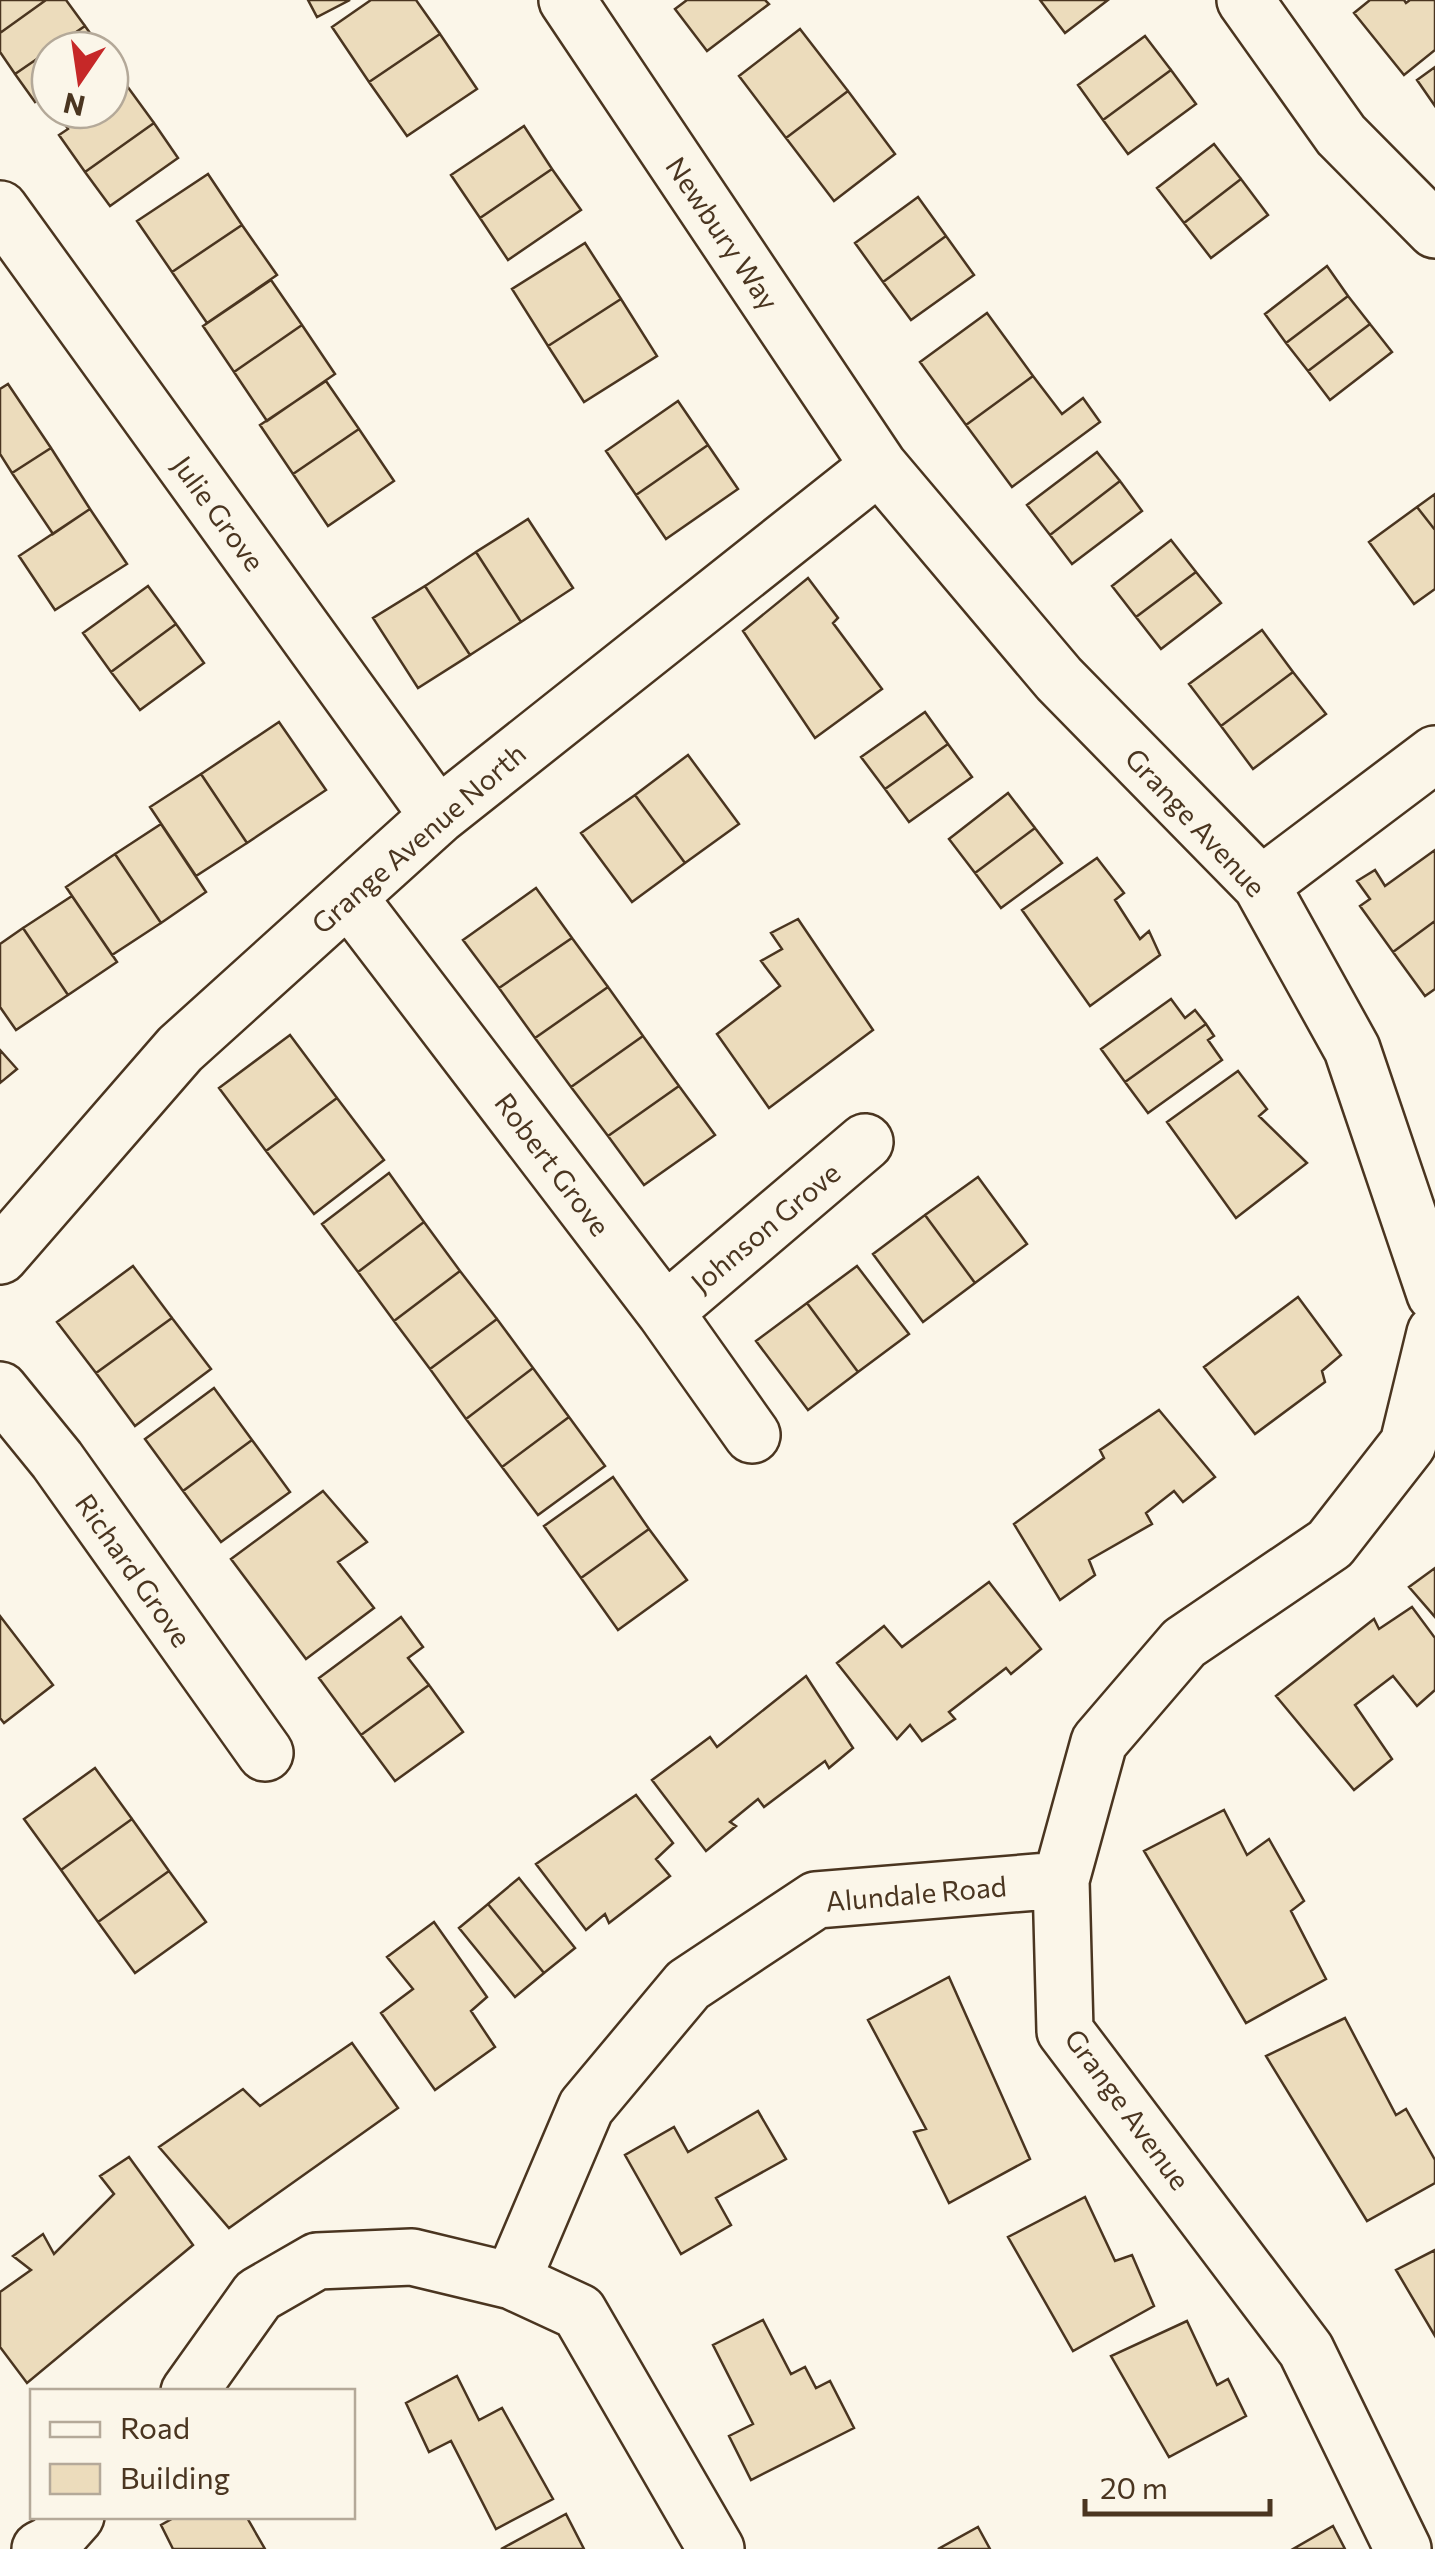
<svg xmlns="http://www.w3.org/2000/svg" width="1435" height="2549" viewBox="0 0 1435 2549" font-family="Commissioner,sans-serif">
	<rect width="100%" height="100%" fill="#fbf6e9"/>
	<path fill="#ecdcbc" stroke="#4a3520" stroke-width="2.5" d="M 0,0 L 46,0 L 0,33 Z
		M 46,0 L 66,0 L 85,26 L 15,74 L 0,52 L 0,33 Z
		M 308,0 L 350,0 L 317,17 Z
		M 371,0 L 416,0 L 440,34 L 369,82 L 332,27 Z
		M 687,0 L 765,0 L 769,4 L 707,51 L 675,9 Z
		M 1040,0 L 1108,0 L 1065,33 Z
		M 1370,0 L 1404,0 L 1406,3 L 1410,0 L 1435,0 L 1435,50 L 1404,75 L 1354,13 Z
		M 85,26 L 102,50 L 50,50 Z
		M 800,29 L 848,91 L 786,138 L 739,76 Z
		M 440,34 L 477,89 L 407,136 L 369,82 Z
		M 1145,36 L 1171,70 L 1103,120 L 1078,85 Z
		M 50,50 L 50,102 L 45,95 L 35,102 L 15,74 Z
		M 1435,67 L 1435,106 L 1417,80 Z
		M 1171,70 L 1196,104 L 1128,154 L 1103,120 Z
		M 119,75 L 154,123 L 85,172 L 59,135 L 68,129 L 60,116 L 69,110 L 110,110 L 110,82 Z
		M 848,91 L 895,154 L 834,201 L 786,138 Z
		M 154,123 L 178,158 L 110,206 L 85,172 Z
		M 524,126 L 552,169 L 480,218 L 451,175 Z
		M 1214,144 L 1241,179 L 1184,223 L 1157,188 Z
		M 552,169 L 581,210 L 508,260 L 480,218 Z
		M 208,174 L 242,225 L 172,272 L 137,221 Z
		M 1241,179 L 1268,215 L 1211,258 L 1184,223 Z
		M 918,197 L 946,236 L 883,282 L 855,243 Z
		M 242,225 L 277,275 L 207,323 L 172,272 Z
		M 946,236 L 974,275 L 911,320 L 883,282 Z
		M 585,243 L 621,299 L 548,346 L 512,289 Z
		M 1327,266 L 1348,296 L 1286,343 L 1265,314 Z
		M 271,280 L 302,325 L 234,372 L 203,326 Z
		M 1348,296 L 1370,324 L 1308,371 L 1286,343 Z
		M 621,299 L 657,356 L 584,402 L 548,346 Z
		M 987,313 L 1033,376 L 966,425 L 920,362 Z
		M 1370,324 L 1392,352 L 1330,400 L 1308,371 Z
		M 302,325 L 335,374 L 267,421 L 234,372 Z
		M 1033,376 L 1062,414 L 1083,398 L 1100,422 L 1012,487 L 966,425 Z
		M 326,381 L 359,429 L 293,474 L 260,425 Z
		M 8,384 L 51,448 L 12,473 L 0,454 L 0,389 Z
		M 678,401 L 708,445 L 636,495 L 606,451 Z
		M 359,429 L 394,481 L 328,526 L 293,474 Z
		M 708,445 L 738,489 L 666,539 L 636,495 Z
		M 51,448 L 90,509 L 53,534 L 12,473 Z
		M 1097,452 L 1120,481 L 1050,535 L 1027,505 Z
		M 1120,481 L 1142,511 L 1072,564 L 1050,535 Z
		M 1435,494 L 1435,530 L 1417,507 Z
		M 1417,507 L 1435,530 L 1435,589 L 1414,604 L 1369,542 Z
		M 90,509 L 127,564 L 55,610 L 19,556 Z
		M 528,519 L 573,588 L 521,622 L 476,552 Z
		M 1171,540 L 1196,572 L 1136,617 L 1112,586 Z
		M 476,552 L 521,622 L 470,655 L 425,586 Z
		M 1196,572 L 1221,603 L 1161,649 L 1136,617 Z
		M 808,578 L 838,618 L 833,623 L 882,689 L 815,738 L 743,631 Z
		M 148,586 L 176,624 L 111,672 L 83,633 Z
		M 425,586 L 470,655 L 418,688 L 373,618 Z
		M 176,624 L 204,663 L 140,710 L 111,672 Z
		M 1262,630 L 1293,672 L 1221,726 L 1189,684 Z
		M 1293,672 L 1326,714 L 1253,769 L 1221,726 Z
		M 925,712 L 948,744 L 885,789 L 861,757 Z
		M 279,722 L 326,790 L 247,843 L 201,774 Z
		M 948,744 L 972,777 L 909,822 L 885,789 Z
		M 688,755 L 739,824 L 685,863 L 635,795 Z
		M 201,774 L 247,843 L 196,876 L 150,807 Z
		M 1008,793 L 1035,828 L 975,873 L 949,839 Z
		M 635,795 L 685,863 L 632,902 L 581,833 Z
		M 161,824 L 206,892 L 161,923 L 115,854 Z
		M 1035,828 L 1062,863 L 1001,908 L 975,873 Z
		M 1435,850 L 1435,921 L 1393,952 L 1360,906 L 1370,899 L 1357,881 L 1375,870 L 1385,886 Z
		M 115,854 L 161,923 L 112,955 L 66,887 Z
		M 1097,858 L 1124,893 L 1115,900 L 1140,939 L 1149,931 L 1160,955 L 1090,1006 L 1022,910 Z
		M 536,888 L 572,938 L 499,988 L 463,940 Z
		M 72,896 L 117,962 L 68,995 L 23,928 Z
		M 798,919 L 873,1030 L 769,1108 L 717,1034 L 780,986 L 761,961 L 782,949 L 771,933 Z
		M 1435,921 L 1435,989 L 1425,996 L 1393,952 Z
		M 23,928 L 68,995 L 16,1030 L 0,1007 L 0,944 Z
		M 572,938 L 608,987 L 535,1038 L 499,988 Z
		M 608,987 L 643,1036 L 571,1087 L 535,1038 Z
		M 1171,999 L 1185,1018 L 1195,1010 L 1206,1024 L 1125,1082 L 1101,1049 Z
		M 1206,1024 L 1214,1036 L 1208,1040 L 1222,1060 L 1148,1113 L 1125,1082 Z
		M 290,1035 L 337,1098 L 266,1151 L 219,1088 Z
		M 643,1036 L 679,1086 L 608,1136 L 571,1087 Z
		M 0,1050 L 17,1069 L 0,1083 Z
		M 1238,1071 L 1267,1109 L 1259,1116 L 1307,1163 L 1236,1218 L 1167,1122 Z
		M 679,1086 L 715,1135 L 644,1185 L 608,1136 Z
		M 337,1098 L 384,1160 L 314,1214 L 266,1151 Z
		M 389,1173 L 424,1222 L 358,1272 L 322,1224 Z
		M 978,1177 L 1027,1244 L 975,1283 L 925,1215 Z
		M 925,1215 L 975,1283 L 923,1322 L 873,1254 Z
		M 424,1222 L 460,1271 L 394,1321 L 358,1272 Z
		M 133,1266 L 172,1318 L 96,1373 L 57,1322 Z
		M 857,1266 L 909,1334 L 858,1372 L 807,1303 Z
		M 460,1271 L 497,1319 L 430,1369 L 394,1321 Z
		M 1298,1297 L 1341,1355 L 1322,1371 L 1325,1382 L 1255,1434 L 1204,1367 Z
		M 807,1303 L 858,1372 L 808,1410 L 756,1341 Z
		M 172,1318 L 211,1369 L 135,1426 L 96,1373 Z
		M 497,1319 L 533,1368 L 466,1419 L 430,1369 Z
		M 533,1368 L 569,1417 L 502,1467 L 466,1419 Z
		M 214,1388 L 252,1440 L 183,1491 L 145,1439 Z
		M 1159,1410 L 1215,1477 L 1183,1502 L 1174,1491 L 1146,1513 L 1152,1524 L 1089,1560 L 1095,1575 L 1060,1600 L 1014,1524 L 1104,1458 L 1100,1450 Z
		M 569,1417 L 605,1466 L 538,1515 L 502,1467 Z
		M 252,1440 L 290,1492 L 221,1542 L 183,1491 Z
		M 613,1477 L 649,1529 L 581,1578 L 544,1526 Z
		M 323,1491 L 367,1542 L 338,1562 L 374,1608 L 306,1659 L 231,1559 Z
		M 649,1529 L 687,1580 L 618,1630 L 581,1578 Z
		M 1435,1568 L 1435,1617 L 1409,1587 Z
		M 989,1582 L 1041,1649 L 1011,1674 L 1006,1668 L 949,1712 L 955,1719 L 922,1741 L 910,1725 L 897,1739 L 837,1663 L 884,1626 L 902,1647 Z
		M 1412,1607 L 1435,1638 L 1435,1690 L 1417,1706 L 1393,1676 L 1355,1705 L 1392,1759 L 1354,1790 L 1276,1696 L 1374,1619 L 1379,1629 Z
		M 0,1616 L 53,1685 L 4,1723 L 0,1718 Z
		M 401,1617 L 423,1647 L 408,1658 L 429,1685 L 361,1735 L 319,1678 Z
		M 806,1676 L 853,1748 L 829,1768 L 825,1761 L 764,1807 L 758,1799 L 730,1822 L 736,1826 L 706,1851 L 652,1780 L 710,1737 L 717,1747 Z
		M 429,1685 L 463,1732 L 395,1781 L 361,1735 Z
		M 95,1768 L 132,1819 L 61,1870 L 24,1819 Z
		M 636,1795 L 673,1843 L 656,1859 L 670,1876 L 609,1923 L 605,1914 L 586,1930 L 536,1864 Z
		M 1224,1810 L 1247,1855 L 1269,1839 L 1304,1901 L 1291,1911 L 1326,1979 L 1246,2023 L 1144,1851 Z
		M 132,1819 L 169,1871 L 98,1922 L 61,1870 Z
		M 169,1871 L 206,1922 L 135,1973 L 98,1922 Z
		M 519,1878 L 575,1948 L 544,1973 L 488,1904 Z
		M 488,1904 L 544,1973 L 515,1997 L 459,1928 Z
		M 434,1922 L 487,1997 L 471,2011 L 495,2047 L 435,2090 L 381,2013 L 413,1989 L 387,1957 Z
		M 949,1977 L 1030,2159 L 949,2203 L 914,2132 L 926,2129 L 868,2020 Z
		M 1345,2018 L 1396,2115 L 1406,2109 L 1435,2160 L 1435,2183 L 1367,2221 L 1266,2056 Z
		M 352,2043 L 398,2108 L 229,2228 L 159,2147 L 243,2089 L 260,2106 Z
		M 758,2111 L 786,2159 L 716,2198 L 731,2225 L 681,2254 L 625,2155 L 674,2127 L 688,2152 Z
		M 129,2157 L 193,2245 L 27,2383 L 0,2347 L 0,2292 L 31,2270 L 13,2256 L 43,2234 L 54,2254 L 114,2194 L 100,2176 Z
		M 1085,2197 L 1115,2261 L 1132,2255 L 1154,2306 L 1073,2351 L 1008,2237 Z
		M 1435,2250 L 1435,2336 L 1396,2270 Z
		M 763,2320 L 791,2374 L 805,2367 L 816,2388 L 830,2381 L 854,2428 L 751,2480 L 729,2436 L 753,2424 L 713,2345 Z
		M 1187,2321 L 1217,2385 L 1228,2379 L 1246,2416 L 1169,2457 L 1111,2356 Z
		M 457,2376 L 479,2420 L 502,2408 L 553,2499 L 496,2529 L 451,2441 L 429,2452 L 406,2403 Z
		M 566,2514 L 584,2549 L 501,2549 Z
		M 177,2516 L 246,2516 L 265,2549 L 173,2549 L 161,2525 Z
		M 1333,2526 L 1345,2549 L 1293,2549 Z
		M 978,2527 L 990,2549 L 938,2549 Z"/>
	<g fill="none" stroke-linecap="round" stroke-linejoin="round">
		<g stroke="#4a3520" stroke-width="60">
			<path id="minor" d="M 567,0 L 879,466 L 1059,679 L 1261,885 L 1352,1049 L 1435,1294
				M 1245,0 L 1341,135 L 1435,230
				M 0,209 L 438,816
				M 1261,885 L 1435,754
				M 349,898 L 665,1312 L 752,1435
				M 0,1256 L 180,1049 L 438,816 L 879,466
				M 665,1312 L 865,1142
				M 0,1390 L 57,1460 L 265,1753
				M 512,2281 L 579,2312 L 716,2549
				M 189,2392 L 258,2295 L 317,2261 L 412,2257 L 512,2281 L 586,2107 L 688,1985 L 816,1900 L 1061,1880
				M 40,2549 L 52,2543 L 76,2516
				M 1403,2549 L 1306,2350 L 1065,2031 L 1061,1880 L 1099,1742 L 1184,1643 L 1330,1544 L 1408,1444 L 1435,1333"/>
		</g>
		<use href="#minor" stroke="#fbf6e9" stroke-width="55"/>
	</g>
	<g text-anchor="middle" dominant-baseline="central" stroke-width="8" stroke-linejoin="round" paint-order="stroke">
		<g font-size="28" fill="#4a3520" stroke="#fbf6e9">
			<text transform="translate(723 233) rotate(56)">Newbury Way</text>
			<text transform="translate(219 513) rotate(54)">Julie Grove</text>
			<text transform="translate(1196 822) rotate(47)">Grange Avenue</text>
			<text transform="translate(418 838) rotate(-41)">Grange Avenue North</text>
			<text transform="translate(553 1164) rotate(53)">Robert Grove</text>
			<text transform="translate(765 1227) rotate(-40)">Johnson Grove</text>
			<text transform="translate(134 1570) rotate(55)">Richard Grove</text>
			<text transform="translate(916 1893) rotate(-5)">Alundale Road</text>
			<text transform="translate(1128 2109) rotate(54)">Grange Avenue</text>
		</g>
	</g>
	<rect x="30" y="2389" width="325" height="130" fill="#fbf6e9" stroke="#b4a999" stroke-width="2.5"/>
	<rect x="50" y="2422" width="50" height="15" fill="#fbf6e9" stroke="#b4a999" stroke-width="2.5"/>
	<text x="120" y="2439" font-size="30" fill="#4a3520">Road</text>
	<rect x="50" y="2464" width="50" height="30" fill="#ecdcbc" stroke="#b4a999" stroke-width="2.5"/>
	<text x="120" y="2489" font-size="30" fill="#4a3520">Building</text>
	<g transform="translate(80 80) rotate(193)"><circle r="48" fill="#fbf6e9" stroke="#b4a999" stroke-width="2.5"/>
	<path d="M0-8L18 38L0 25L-18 38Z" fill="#c62828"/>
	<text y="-15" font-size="28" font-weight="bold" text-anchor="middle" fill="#4a3520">N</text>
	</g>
	<path d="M1085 2499v15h185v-15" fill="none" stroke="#4a3520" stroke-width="5"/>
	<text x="1100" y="2499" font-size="30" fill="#4a3520" stroke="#fbf6e9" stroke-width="8" paint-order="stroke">20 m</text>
</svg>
